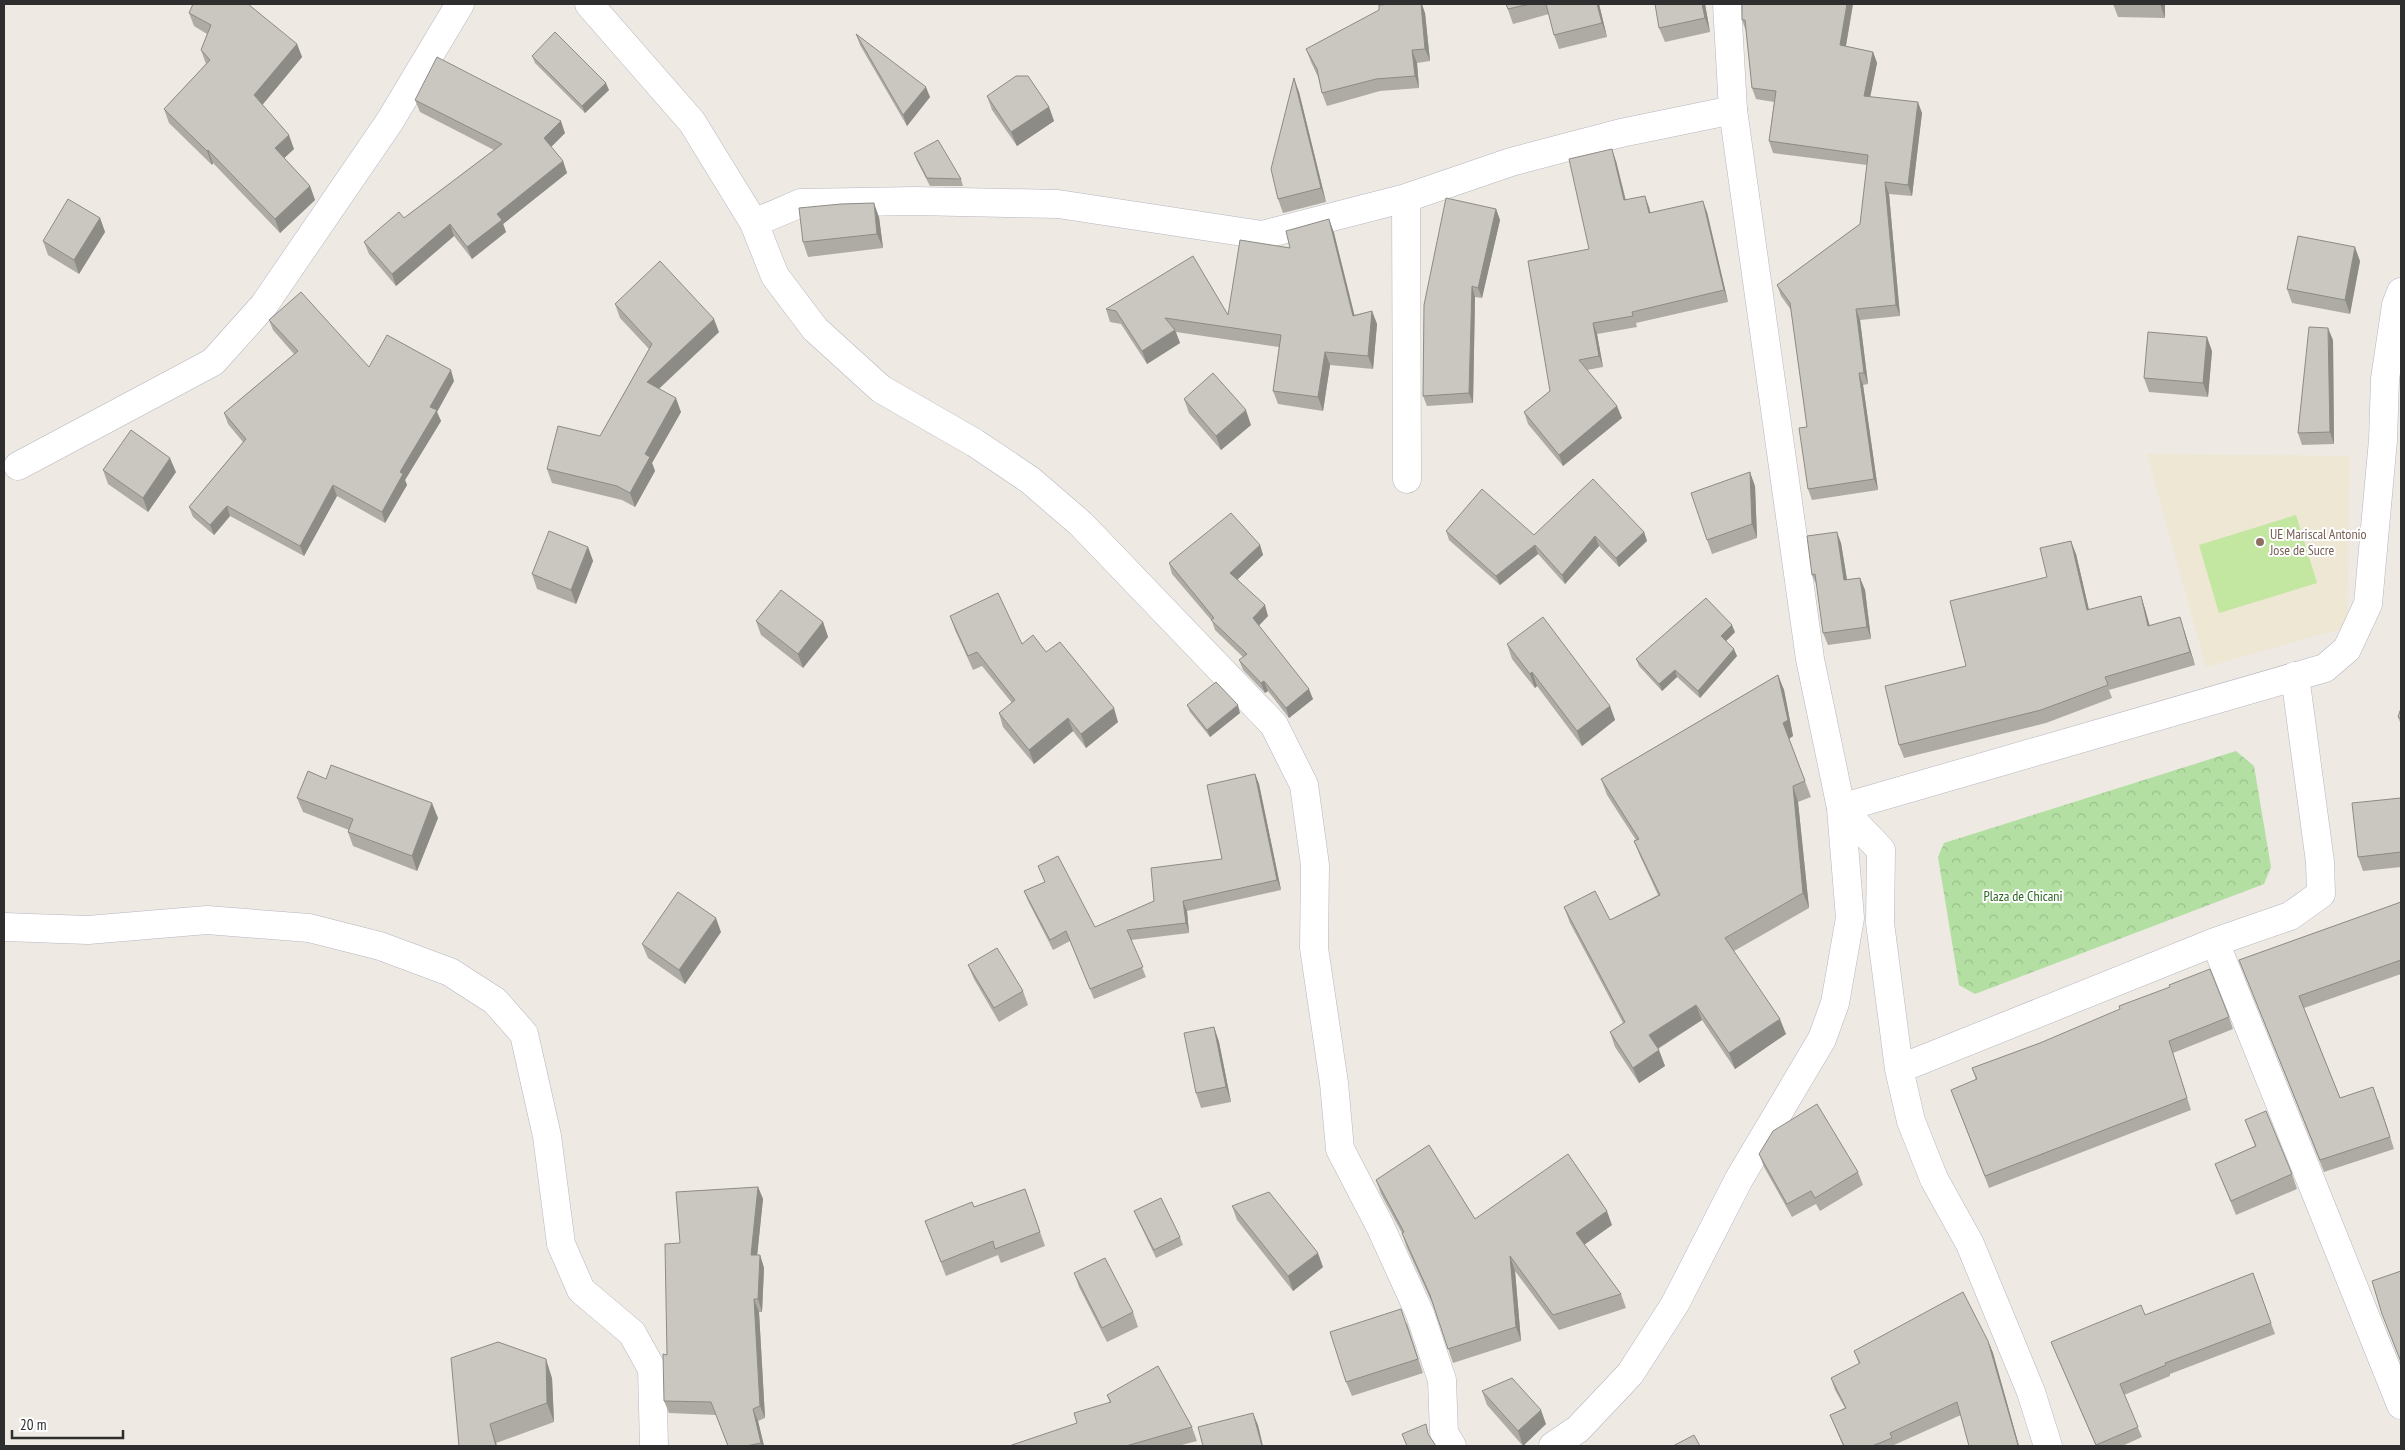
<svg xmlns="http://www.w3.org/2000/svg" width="2405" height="1450" viewBox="0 0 2405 1450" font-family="'PT Sans Narrow',sans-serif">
	<defs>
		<pattern id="park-crowns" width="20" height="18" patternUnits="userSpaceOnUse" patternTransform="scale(1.25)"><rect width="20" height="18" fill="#b3dfa3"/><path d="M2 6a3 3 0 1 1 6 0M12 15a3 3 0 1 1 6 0" fill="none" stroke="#9ac08d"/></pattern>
	</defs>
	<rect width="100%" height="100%" fill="#eee9e2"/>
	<path fill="#ede7d3" d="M 2147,454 L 2350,456 L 2347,627 L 2206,667 Z"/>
	<path fill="url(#park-crowns)" d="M 2236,751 L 2254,766 L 2271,867 L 2264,884 L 1975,994 L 1959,985 L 1938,857 L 1944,843 Z"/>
	<path fill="#c3e6a0" d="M 2296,515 L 2317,583 L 2219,613 L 2199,545 Z"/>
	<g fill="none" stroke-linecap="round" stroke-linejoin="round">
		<g stroke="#b5b6c0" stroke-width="29">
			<path id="street" d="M 589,4 L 692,122 L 754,223 L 775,276 L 815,329 L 881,389 L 975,443 L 1030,480 L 1081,524 L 1274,725 L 1304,785 L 1315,865 L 1314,948 L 1334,1083 L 1340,1149 L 1380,1226 L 1420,1314 L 1442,1380 L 1444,1433 L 1452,1446
				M 1406,198 L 1407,479
				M 754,223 L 801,203 L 914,201 L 1058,204 L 1262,235 L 1406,198 L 1511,162 L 1621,133 L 1733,110
				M 18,466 L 213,362 L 264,305 L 390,121 L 460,4
				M 1841,808 L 1881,850 L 1880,923 L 1899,1069 L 1911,1121 L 1934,1179 L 1970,1244 L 2031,1392 L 2048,1446
				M 4,927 L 88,930 L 207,920 L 309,928 L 380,946 L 450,972 L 495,1001 L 524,1034 L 547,1136 L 561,1244 L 581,1290 L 632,1333 L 652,1369 L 654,1446
				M 2215,942 L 2401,1405
				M 1899,1069 L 2215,942 L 2290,916 L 2321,894 L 2320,862 L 2295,676
				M 1553,1446 L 1578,1429 L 1630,1374 L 1675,1304 L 1739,1179 L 1822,1039 L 1835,1003 L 1850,918 L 1841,808"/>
		</g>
		<g stroke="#b5b6c0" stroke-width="29">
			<path id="secondary" d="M 1727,4 L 1733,110 L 1810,659 L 1841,808 L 2325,668 L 2347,649 L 2368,604 L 2383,440 L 2385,379 L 2396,305 L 2401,292"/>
		</g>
		<use href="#street" stroke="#fff" stroke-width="28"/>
		<use href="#secondary" stroke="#fff" stroke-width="28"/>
	</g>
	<path fill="#aeaba5" d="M 1506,4 L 1599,4 L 1607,37 L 1559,49 L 1554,35 L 1549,14 L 1513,24 Z
		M 1705,4 L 1710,32 L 1665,42 L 1659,28 Z
		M 1742,4 L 1853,4 L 1846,46 L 1873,52 L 1877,63 L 1870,97 L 1922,113 L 1912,196 L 1889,194 L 1900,316 L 1860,320 L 1868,384 L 1863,385 L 1878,490 L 1812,500 L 1808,489 L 1807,427 L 1791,310 L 1781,296 L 1777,285 L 1860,224 L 1867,165 L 1773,153 L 1769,141 L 1774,102 L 1756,99 L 1752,88 L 1746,31 L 1742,20 Z
		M 2113,4 L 2165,4 L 2165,18 L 2118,17 Z
		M 189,13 L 297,44 L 302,57 L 262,105 L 294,149 L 284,158 L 310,186 L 315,200 L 280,233 L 213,163 L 212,165 L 169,123 L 164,109 L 206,64 L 201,50 L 207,34 L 194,26 Z
		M 1425,13 L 1430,61 L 1417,63 L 1419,88 L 1380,91 L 1327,106 L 1322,93 L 1318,77 L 1311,62 L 1306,49 Z
		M 856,34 L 930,97 L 907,126 L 860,45 Z
		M 532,56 L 609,90 L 585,113 L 535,63 Z
		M 1299,92 L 1326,202 L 1283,213 L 1278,199 Z
		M 987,96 L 1049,107 L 1054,121 L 1017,146 L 992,110 Z
		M 415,100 L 565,133 L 551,147 L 563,161 L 567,173 L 503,224 L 506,232 L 472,259 L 454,236 L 396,286 L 369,254 L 364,242 L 404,218 L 494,150 L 420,112 Z
		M 914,153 L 961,179 L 963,186 L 930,186 L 917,161 Z
		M 1616,161 L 1626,200 L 1649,207 L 1650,212 L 1707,212 L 1728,302 L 1636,323 L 1637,327 L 1597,334 L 1603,367 L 1587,370 L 1622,418 L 1563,466 L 1528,424 L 1524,412 L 1550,391 L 1589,249 Z
		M 1496,209 L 1500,220 L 1482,298 L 1475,297 L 1473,403 L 1427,406 L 1423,396 Z
		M 879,217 L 883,248 L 808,257 L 803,242 Z
		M 100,218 L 105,232 L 79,274 L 48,255 L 43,241 Z
		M 1329,219 L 1334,233 L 1354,315 L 1372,311 L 1377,324 L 1373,369 L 1330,365 L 1323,411 L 1278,404 L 1273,391 L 1279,347 L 1176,332 L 1180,343 L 1147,364 L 1121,324 L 1110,322 L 1106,309 L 1228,315 L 1290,248 Z
		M 2360,261 L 2350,314 L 2292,303 L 2287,289 Z
		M 615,304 L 719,332 L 659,389 L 681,412 L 652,463 L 655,471 L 635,507 L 622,500 L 552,483 L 547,469 L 600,436 L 649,349 L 620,318 Z
		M 269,320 L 369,367 L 454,381 L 437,412 L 441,421 L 405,480 L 407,485 L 385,523 L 337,496 L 304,556 L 230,516 L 214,535 L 193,517 L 189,507 L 243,442 L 228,424 L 224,413 L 294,354 L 273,330 Z
		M 2333,340 L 2334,444 L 2302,445 L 2298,433 Z
		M 2212,351 L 2208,397 L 2149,392 L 2144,378 Z
		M 1184,399 L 1251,425 L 1221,450 L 1189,413 Z
		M 103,470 L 176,472 L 148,512 L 108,484 Z
		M 1755,486 L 1757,538 L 1712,554 L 1707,540 Z
		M 1446,531 L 1534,535 L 1644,532 L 1647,541 L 1619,567 L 1599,546 L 1565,584 L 1538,554 L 1500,585 L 1449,540 Z
		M 1841,543 L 1847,580 L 1860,578 L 1865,590 L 1871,639 L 1828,645 L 1823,633 L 1817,586 L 1812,575 Z
		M 1260,545 L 1263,555 L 1237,579 L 1268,616 L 1259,626 L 1313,699 L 1289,718 L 1268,691 L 1265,693 L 1243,670 L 1239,660 L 1243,657 L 1215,630 L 1212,621 L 1172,574 L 1169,563 Z
		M 588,547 L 593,561 L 576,604 L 537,589 L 532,574 Z
		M 2076,554 L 2089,610 L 2141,596 L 2145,609 L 2150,626 L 2184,630 L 2195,665 L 2109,690 L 2112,698 L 2046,723 L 1904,758 L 1899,745 L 2047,577 Z
		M 950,616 L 1022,644 L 1046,652 L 1118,722 L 1086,748 L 1073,731 L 1034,764 L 1003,727 L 999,713 L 1012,703 L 982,666 L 973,670 L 955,630 Z
		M 756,621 L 823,622 L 828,637 L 803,668 L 761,635 Z
		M 1735,632 L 1726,641 L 1737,656 L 1700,698 L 1677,677 L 1662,691 L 1639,666 L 1636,659 Z
		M 1507,644 L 1610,706 L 1615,720 L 1582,746 L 1537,686 L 1535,688 L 1512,659 Z
		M 1778,675 L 1784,690 L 1793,736 L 1789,738 L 1811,797 L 1798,802 L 1809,908 L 1734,951 L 1786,1034 L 1735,1069 L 1702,1020 L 1658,1049 L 1665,1066 L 1639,1083 L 1615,1047 L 1610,1032 L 1623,1023 L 1570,923 L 1564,907 L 1610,920 L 1658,895 L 1640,856 L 1634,841 L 1636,840 L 1607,795 L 1601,779 Z
		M 1187,705 L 1240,713 L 1210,737 L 1190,712 Z
		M 2401,708 L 2401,725 L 2398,717 Z
		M 1255,774 L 1259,784 L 1281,890 L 1187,911 L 1189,933 L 1131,940 L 1146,977 L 1094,999 L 1070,941 L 1053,950 L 1028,901 L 1024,891 L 1045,882 L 1038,866 L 1095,927 L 1154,901 L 1222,859 Z
		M 326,779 L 438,818 L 417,871 L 353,846 L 348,832 L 349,830 L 303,812 L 297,798 Z
		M 2401,798 L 2401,867 L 2363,871 L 2358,857 Z
		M 2401,902 L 2401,974 L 2304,1008 L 2340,1098 L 2378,1099 L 2394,1149 L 2324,1172 L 2239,960 Z
		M 721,932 L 685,984 L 648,958 L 642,944 Z
		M 968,965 L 1023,991 L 1028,1005 L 999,1022 L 974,979 Z
		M 2229,1017 L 2233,1029 L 2173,1053 L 2191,1110 L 1989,1188 L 1951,1090 L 1976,1080 L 1972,1068 L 2040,1043 Z
		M 1214,1027 L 1219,1042 L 1231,1102 L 1201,1108 L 1196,1093 Z
		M 2245,1120 L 2292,1174 L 2297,1189 L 2236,1215 L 2215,1164 L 2255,1146 Z
		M 1759,1154 L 1858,1172 L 1863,1185 L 1820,1211 L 1816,1204 L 1792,1217 L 1764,1167 Z
		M 1376,1180 L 1475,1219 L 1612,1225 L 1584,1245 L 1621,1294 L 1626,1308 L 1559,1330 L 1515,1271 L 1521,1341 L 1453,1363 L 1433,1305 L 1407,1248 L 1402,1233 L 1381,1194 Z
		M 758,1187 L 763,1199 L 757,1255 L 760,1255 L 764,1268 L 762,1312 L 759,1312 L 765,1418 L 758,1421 L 764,1446 L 728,1446 L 716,1415 L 669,1413 L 664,1401 L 667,1355 L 680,1243 Z
		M 1025,1189 L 1045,1246 L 1001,1263 L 998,1255 L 946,1276 L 925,1221 L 974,1207 Z
		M 1232,1206 L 1323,1267 L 1293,1291 L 1237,1220 Z
		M 1134,1211 L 1180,1237 L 1183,1245 L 1156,1258 L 1137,1218 Z
		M 1074,1273 L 1133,1312 L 1138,1327 L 1107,1342 L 1079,1287 Z
		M 2253,1273 L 2275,1334 L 2170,1374 L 2170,1376 L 2124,1395 L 2142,1437 L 2122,1446 L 2096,1446 L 2051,1342 L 2145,1315 Z
		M 1407,1323 L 1423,1373 L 1352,1396 L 1346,1382 Z
		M 1988,1341 L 1993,1353 L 2019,1446 L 1969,1446 L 1961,1415 L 1894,1445 L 1895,1446 L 1843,1446 L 1830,1415 L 1845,1408 L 1835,1390 L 1831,1378 L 1859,1364 L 1854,1351 Z
		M 552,1378 L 554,1422 L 496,1443 L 497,1446 L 457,1446 L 459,1446 Z
		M 1482,1391 L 1546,1424 L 1523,1446 L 1487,1405 Z
		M 1107,1395 L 1192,1427 L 1197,1441 L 1178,1446 L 1009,1446 L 1077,1423 L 1110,1403 Z"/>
	<path fill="#8d8b86" d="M 1421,4 L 1422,4 L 1425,13 L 1430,61 L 1425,49 Z
		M 1597,4 L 1599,4 L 1607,37 L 1602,23 Z
		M 1702,4 L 1705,4 L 1710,32 L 1705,18 Z
		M 1847,4 L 1853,4 L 1844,56 L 1840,45 Z
		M 2160,4 L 2165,4 L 2165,18 Z
		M 297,44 L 302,57 L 259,109 L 254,95 Z
		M 1412,50 L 1417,63 L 1419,88 L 1415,76 Z
		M 1873,52 L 1877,63 L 1868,108 L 1864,96 Z
		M 1294,78 L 1299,92 L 1326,202 L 1321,188 Z
		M 606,83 L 609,90 L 585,113 L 582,106 Z
		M 926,87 L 930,97 L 907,126 L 903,115 Z
		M 1918,102 L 1922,113 L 1912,196 L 1908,185 Z
		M 1049,107 L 1054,121 L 1017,146 L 1011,132 Z
		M 561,121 L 565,133 L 548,150 L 544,138 Z
		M 289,135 L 294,149 L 280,162 L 275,148 Z
		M 1612,149 L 1616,161 L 1628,211 L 1624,200 Z
		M 208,150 L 213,163 L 212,165 L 207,151 Z
		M 563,161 L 567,173 L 503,224 L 506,232 L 472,259 L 467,247 L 497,214 Z
		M 1885,182 L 1889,194 L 1900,316 L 1896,305 Z
		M 310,186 L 315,200 L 280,233 L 275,219 Z
		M 1645,196 L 1649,207 L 1653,224 L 1649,213 Z
		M 1703,201 L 1707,212 L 1728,302 L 1724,290 Z
		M 874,203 L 879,217 L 883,248 L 877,234 Z
		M 1496,209 L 1500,220 L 1482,298 L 1478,288 Z
		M 100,218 L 105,232 L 79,274 L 74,260 Z
		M 1329,219 L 1334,233 L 1358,329 L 1353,316 Z
		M 450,224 L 454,236 L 396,286 L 392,274 Z
		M 2355,247 L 2360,261 L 2350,314 L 2345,300 Z
		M 1472,286 L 1475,297 L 1473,403 L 1469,393 Z
		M 1856,309 L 1860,320 L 1868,384 L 1864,373 Z
		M 1372,311 L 1377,324 L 1373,369 L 1368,356 Z
		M 714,319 L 719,332 L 652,395 L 647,382 Z
		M 1593,323 L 1597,334 L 1603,367 L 1599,356 Z
		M 2328,328 L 2333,340 L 2334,444 L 2330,432 Z
		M 1175,330 L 1180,343 L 1147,364 L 1142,351 Z
		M 2207,337 L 2212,351 L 2208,397 L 2203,383 Z
		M 1325,352 L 1330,365 L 1323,411 L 1318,397 Z
		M 451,370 L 454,381 L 437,412 L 441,421 L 405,480 L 407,485 L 385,523 L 382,512 L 430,407 Z
		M 1859,373 L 1863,385 L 1878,490 L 1874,479 Z
		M 676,398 L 681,412 L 652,463 L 655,471 L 635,507 L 630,493 L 645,454 Z
		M 1617,406 L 1622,418 L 1563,466 L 1559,455 Z
		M 1246,410 L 1251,425 L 1221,450 L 1216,436 Z
		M 170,458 L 176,472 L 148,512 L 143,498 Z
		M 1750,472 L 1755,486 L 1757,538 L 1752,524 Z
		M 333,485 L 337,496 L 304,556 L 300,546 Z
		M 227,506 L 230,516 L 214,535 L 210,525 Z
		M 1644,532 L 1647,541 L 1619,567 L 1616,558 Z
		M 1837,532 L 1841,543 L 1849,592 L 1844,580 Z
		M 1595,536 L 1599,546 L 1565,584 L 1562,575 Z
		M 2071,541 L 2076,554 L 2092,623 L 2087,610 Z
		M 1260,545 L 1263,555 L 1234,583 L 1230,573 Z
		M 1535,545 L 1538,554 L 1500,585 L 1496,576 Z
		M 588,547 L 593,561 L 576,604 L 571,590 Z
		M 1860,578 L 1865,590 L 1871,639 L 1867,627 Z
		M 2141,596 L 2145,609 L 2153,639 L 2148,626 Z
		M 1265,605 L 1268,616 L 1256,628 L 1253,618 Z
		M 2180,617 L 2184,630 L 2195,665 L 2190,652 Z
		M 823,622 L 828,637 L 803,668 L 798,654 Z
		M 1732,625 L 1735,632 L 1723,644 L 1721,636 Z
		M 1734,649 L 1737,656 L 1700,698 L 1698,691 Z
		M 1675,670 L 1677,677 L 1662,691 L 1659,684 Z
		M 1532,672 L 1537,686 L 1535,688 L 1530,674 Z
		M 1778,675 L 1784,690 L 1793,736 L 1789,739 L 1783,723 Z
		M 1264,681 L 1268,691 L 1265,693 L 1261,683 Z
		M 1309,689 L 1313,699 L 1289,718 L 1286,708 Z
		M 1238,705 L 1240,713 L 1210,737 L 1207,730 Z
		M 1610,706 L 1615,720 L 1582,746 L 1577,731 Z
		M 1114,708 L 1118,722 L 1086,748 L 1081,734 Z
		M 1068,718 L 1073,731 L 1034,764 L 1029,750 Z
		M 1255,774 L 1259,784 L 1281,890 L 1277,880 Z
		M 1793,786 L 1798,802 L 1809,908 L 1803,893 Z
		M 432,803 L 438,818 L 417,871 L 412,856 Z
		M 1183,901 L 1187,911 L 1189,933 L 1186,923 Z
		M 716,918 L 721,932 L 685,984 L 679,970 Z
		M 1696,1005 L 1702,1020 L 1655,1050 L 1649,1035 Z
		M 1780,1019 L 1786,1034 L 1735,1069 L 1729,1053 Z
		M 1214,1027 L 1219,1042 L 1231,1102 L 1226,1087 Z
		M 1659,1050 L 1665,1066 L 1639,1083 L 1633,1068 Z
		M 758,1187 L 763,1199 L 756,1267 L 751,1255 Z
		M 1607,1211 L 1612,1225 L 1581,1247 L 1576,1233 Z
		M 1318,1253 L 1323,1267 L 1293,1291 L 1288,1276 Z
		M 760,1255 L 764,1268 L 762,1312 L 758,1299 Z
		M 1510,1256 L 1515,1271 L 1521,1341 L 1516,1327 Z
		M 754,1299 L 759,1312 L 765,1418 L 760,1406 Z
		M 1988,1341 L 1993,1353 L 2019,1446 L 2018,1445 Z
		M 546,1359 L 552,1378 L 554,1422 L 547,1403 Z
		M 753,1409 L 758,1421 L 764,1446 L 762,1446 L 761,1443 Z
		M 1541,1410 L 1546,1424 L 1523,1446 L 1518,1431 Z
		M 1253,1413 L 1258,1425 L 1263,1446 L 1262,1446 Z
		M 490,1424 L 497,1446 L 496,1446 Z"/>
	<path fill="#cac7c0" stroke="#8d8b86" d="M 193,4 L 248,4 L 297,44 L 254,95 L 289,135 L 275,148 L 310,186 L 275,219 L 208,150 L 207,151 L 164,109 L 210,60 L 201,50 L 211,25 L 189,13 Z
		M 1392,4 L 1421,4 L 1425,49 L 1412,50 L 1415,76 L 1376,79 L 1322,93 L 1317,69 L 1306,49 L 1379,10 L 1379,5 Z
		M 1506,4 L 1530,4 L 1508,9 Z
		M 1546,4 L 1597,4 L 1602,23 L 1554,35 Z
		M 1655,4 L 1702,4 L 1705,18 L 1659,28 Z
		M 1742,4 L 1847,4 L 1840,45 L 1873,52 L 1864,96 L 1918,102 L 1908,185 L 1885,182 L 1896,305 L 1856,309 L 1864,373 L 1859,373 L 1874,479 L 1808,489 L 1799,428 L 1807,427 L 1790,303 L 1777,285 L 1860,224 L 1868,155 L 1769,141 L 1776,91 L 1752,88 L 1745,20 L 1742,20 Z
		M 555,32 L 606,83 L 582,106 L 532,56 Z
		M 856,34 L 926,87 L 903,115 Z
		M 437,57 L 561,121 L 544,138 L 563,161 L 497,214 L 502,220 L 467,247 L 450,224 L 392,274 L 364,242 L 399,212 L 404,218 L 502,144 L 415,100 Z
		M 1016,76 L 1028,76 L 1049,107 L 1011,132 L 987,96 Z
		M 1294,78 L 1321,188 L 1278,199 L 1271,169 Z
		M 938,140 L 961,179 L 927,178 L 914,153 Z
		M 1612,149 L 1624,200 L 1645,196 L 1649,213 L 1703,201 L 1724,290 L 1632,312 L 1633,316 L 1593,323 L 1599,356 L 1579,360 L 1617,406 L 1559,455 L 1524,412 L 1550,391 L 1528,261 L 1589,249 L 1569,159 Z
		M 1446,198 L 1496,209 L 1478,288 L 1472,286 L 1469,393 L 1423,396 L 1424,305 Z
		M 68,199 L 100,218 L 74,260 L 43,241 Z
		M 874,203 L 877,234 L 803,242 L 799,208 L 841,204 Z
		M 1329,219 L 1353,316 L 1372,311 L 1368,356 L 1325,352 L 1318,397 L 1273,391 L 1281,335 L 1165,318 L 1175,330 L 1142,351 L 1116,311 L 1106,309 L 1193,256 L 1228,315 L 1240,240 L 1290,248 L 1286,231 Z
		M 2298,236 L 2355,247 L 2345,300 L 2287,289 Z
		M 660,261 L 714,319 L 647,382 L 676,398 L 645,454 L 650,457 L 630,493 L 617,486 L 547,469 L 558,426 L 600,436 L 652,344 L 615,304 Z
		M 301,292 L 369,367 L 387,335 L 451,370 L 430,407 L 437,410 L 400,472 L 403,474 L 382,512 L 333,485 L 300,546 L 227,506 L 210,525 L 189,507 L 246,439 L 224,413 L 298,351 L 269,320 Z
		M 2309,327 L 2328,328 L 2330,432 L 2298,433 Z
		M 2148,332 L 2207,337 L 2203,383 L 2144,378 Z
		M 1213,373 L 1246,410 L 1216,436 L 1184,399 Z
		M 131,430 L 170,458 L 143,498 L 103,470 Z
		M 1750,472 L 1752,524 L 1707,540 L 1691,493 Z
		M 1593,479 L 1644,532 L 1616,558 L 1595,536 L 1562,575 L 1535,545 L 1496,576 L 1446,531 L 1482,489 L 1534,535 Z
		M 1231,513 L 1260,545 L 1230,573 L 1265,605 L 1253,618 L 1309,689 L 1286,708 L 1264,681 L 1261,683 L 1239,660 L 1247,654 L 1211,620 L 1214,618 L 1169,563 Z
		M 549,531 L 588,547 L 571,590 L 532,574 Z
		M 1837,532 L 1844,580 L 1860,578 L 1867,627 L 1823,633 L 1815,574 L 1812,575 L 1807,536 Z
		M 2071,541 L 2087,610 L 2141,596 L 2148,626 L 2180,617 L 2190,652 L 2105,677 L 2108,685 L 2041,710 L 1899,745 L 1885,686 L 1966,666 L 1950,601 L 2047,577 L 2040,548 Z
		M 781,590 L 823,622 L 798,654 L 756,621 Z
		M 998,593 L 1022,644 L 1033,635 L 1046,652 L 1060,642 L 1114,708 L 1081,734 L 1068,718 L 1029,750 L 999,713 L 1015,700 L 977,652 L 968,656 L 950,616 Z
		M 1706,598 L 1732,625 L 1721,636 L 1734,649 L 1698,691 L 1675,670 L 1659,684 L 1636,659 Z
		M 1543,617 L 1610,706 L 1577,731 L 1532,672 L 1530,674 L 1507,644 Z
		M 1778,675 L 1788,720 L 1783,723 L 1805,781 L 1793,786 L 1803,893 L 1725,938 L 1780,1019 L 1729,1053 L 1696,1005 L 1649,1035 L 1659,1050 L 1633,1068 L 1610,1032 L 1625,1022 L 1564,907 L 1595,891 L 1610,920 L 1660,895 L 1634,841 L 1639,839 L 1601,779 Z
		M 1216,682 L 1238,705 L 1207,730 L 1187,705 Z
		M 2401,708 L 2401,718 L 2398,717 Z
		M 331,765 L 432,803 L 412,856 L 348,832 L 353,819 L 297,798 L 308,771 L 326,779 Z
		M 1255,774 L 1277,880 L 1183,901 L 1186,923 L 1127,930 L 1143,967 L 1090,989 L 1066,931 L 1050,940 L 1024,891 L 1045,882 L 1038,866 L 1058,856 L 1095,927 L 1154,901 L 1151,868 L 1222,859 L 1207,785 Z
		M 2401,798 L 2401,852 L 2358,857 L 2352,803 Z
		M 678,892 L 716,918 L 679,970 L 642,944 Z
		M 2401,902 L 2401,960 L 2299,996 L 2340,1098 L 2373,1087 L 2390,1137 L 2320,1160 L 2239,960 Z
		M 997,948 L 1023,991 L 994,1008 L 968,965 Z
		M 2210,969 L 2229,1017 L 2169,1041 L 2187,1098 L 1985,1176 L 1951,1090 L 1977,1079 L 1972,1068 L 2040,1043 L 2120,1009 L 2119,1006 L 2170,987 L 2169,985 Z
		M 1214,1027 L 1226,1087 L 1196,1093 L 1184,1033 Z
		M 1817,1104 L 1858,1172 L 1815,1198 L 1811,1191 L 1787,1204 L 1759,1154 L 1773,1131 Z
		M 2266,1111 L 2292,1174 L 2231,1201 L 2215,1164 L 2256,1146 L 2245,1120 Z
		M 1429,1145 L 1475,1219 L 1568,1154 L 1607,1211 L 1576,1233 L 1621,1294 L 1553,1315 L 1510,1256 L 1516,1327 L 1448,1349 L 1430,1295 L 1402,1233 L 1404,1232 L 1376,1180 Z
		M 758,1187 L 751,1255 L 760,1255 L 758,1299 L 754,1299 L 760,1406 L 753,1409 L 761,1443 L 746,1446 L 728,1446 L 711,1402 L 664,1401 L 663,1354 L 667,1355 L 665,1244 L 680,1243 L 676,1192 Z
		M 1025,1189 L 1040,1232 L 995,1249 L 993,1241 L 941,1262 L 925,1221 L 972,1202 L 974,1207 Z
		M 1269,1192 L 1318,1253 L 1288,1276 L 1232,1206 Z
		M 1161,1198 L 1180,1237 L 1154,1250 L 1134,1211 Z
		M 1105,1258 L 1133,1312 L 1102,1328 L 1074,1273 Z
		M 2401,1271 L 2401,1362 L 2382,1314 L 2372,1281 Z
		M 2253,1273 L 2271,1323 L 2165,1363 L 2166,1365 L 2120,1384 L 2138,1427 L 2096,1445 L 2051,1342 L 2141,1305 L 2145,1315 Z
		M 1963,1292 L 1988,1341 L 2018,1445 L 2014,1446 L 1969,1446 L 1957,1402 L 1890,1433 L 1892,1438 L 1872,1446 L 1844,1446 L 1830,1415 L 1846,1408 L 1831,1378 L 1860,1363 L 1854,1351 Z
		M 1401,1309 L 1418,1359 L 1346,1382 L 1330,1332 Z
		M 498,1342 L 546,1359 L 547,1403 L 490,1424 L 496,1446 L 457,1446 L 459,1446 L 451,1358 Z
		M 1158,1366 L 1192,1427 L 1126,1446 L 1009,1446 L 1077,1423 L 1074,1413 L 1111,1402 L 1107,1395 Z
		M 1512,1378 L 1541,1410 L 1518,1431 L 1482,1391 Z
		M 1253,1413 L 1262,1446 L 1203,1446 L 1198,1427 Z
		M 1426,1424 L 1428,1434 L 1436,1446 L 1407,1446 L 1402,1434 Z
		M 1694,1435 L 1700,1446 L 1673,1446 Z"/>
	<circle fill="#8d6e63" stroke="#fff" stroke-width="2" cx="2260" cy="542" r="5"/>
	<g text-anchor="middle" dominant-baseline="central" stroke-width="4" stroke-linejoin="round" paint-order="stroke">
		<g font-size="14" fill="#785e54" stroke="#fff" text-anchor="start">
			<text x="2270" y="534">UE Mariscal Antonio<tspan x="2270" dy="16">Jose de Sucre</tspan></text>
		</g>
		<g font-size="14" fill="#2b6721" stroke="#fff">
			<text x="2023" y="896">Plaza de Chicani</text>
		</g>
	</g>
	<rect width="2405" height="1450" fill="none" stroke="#2e2e2e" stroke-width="10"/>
	<path d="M12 1430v8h111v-8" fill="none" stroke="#2e2e2e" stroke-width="2.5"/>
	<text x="20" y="1430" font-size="15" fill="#2e2e2e" stroke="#ffffff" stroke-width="4" paint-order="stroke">20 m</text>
</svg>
